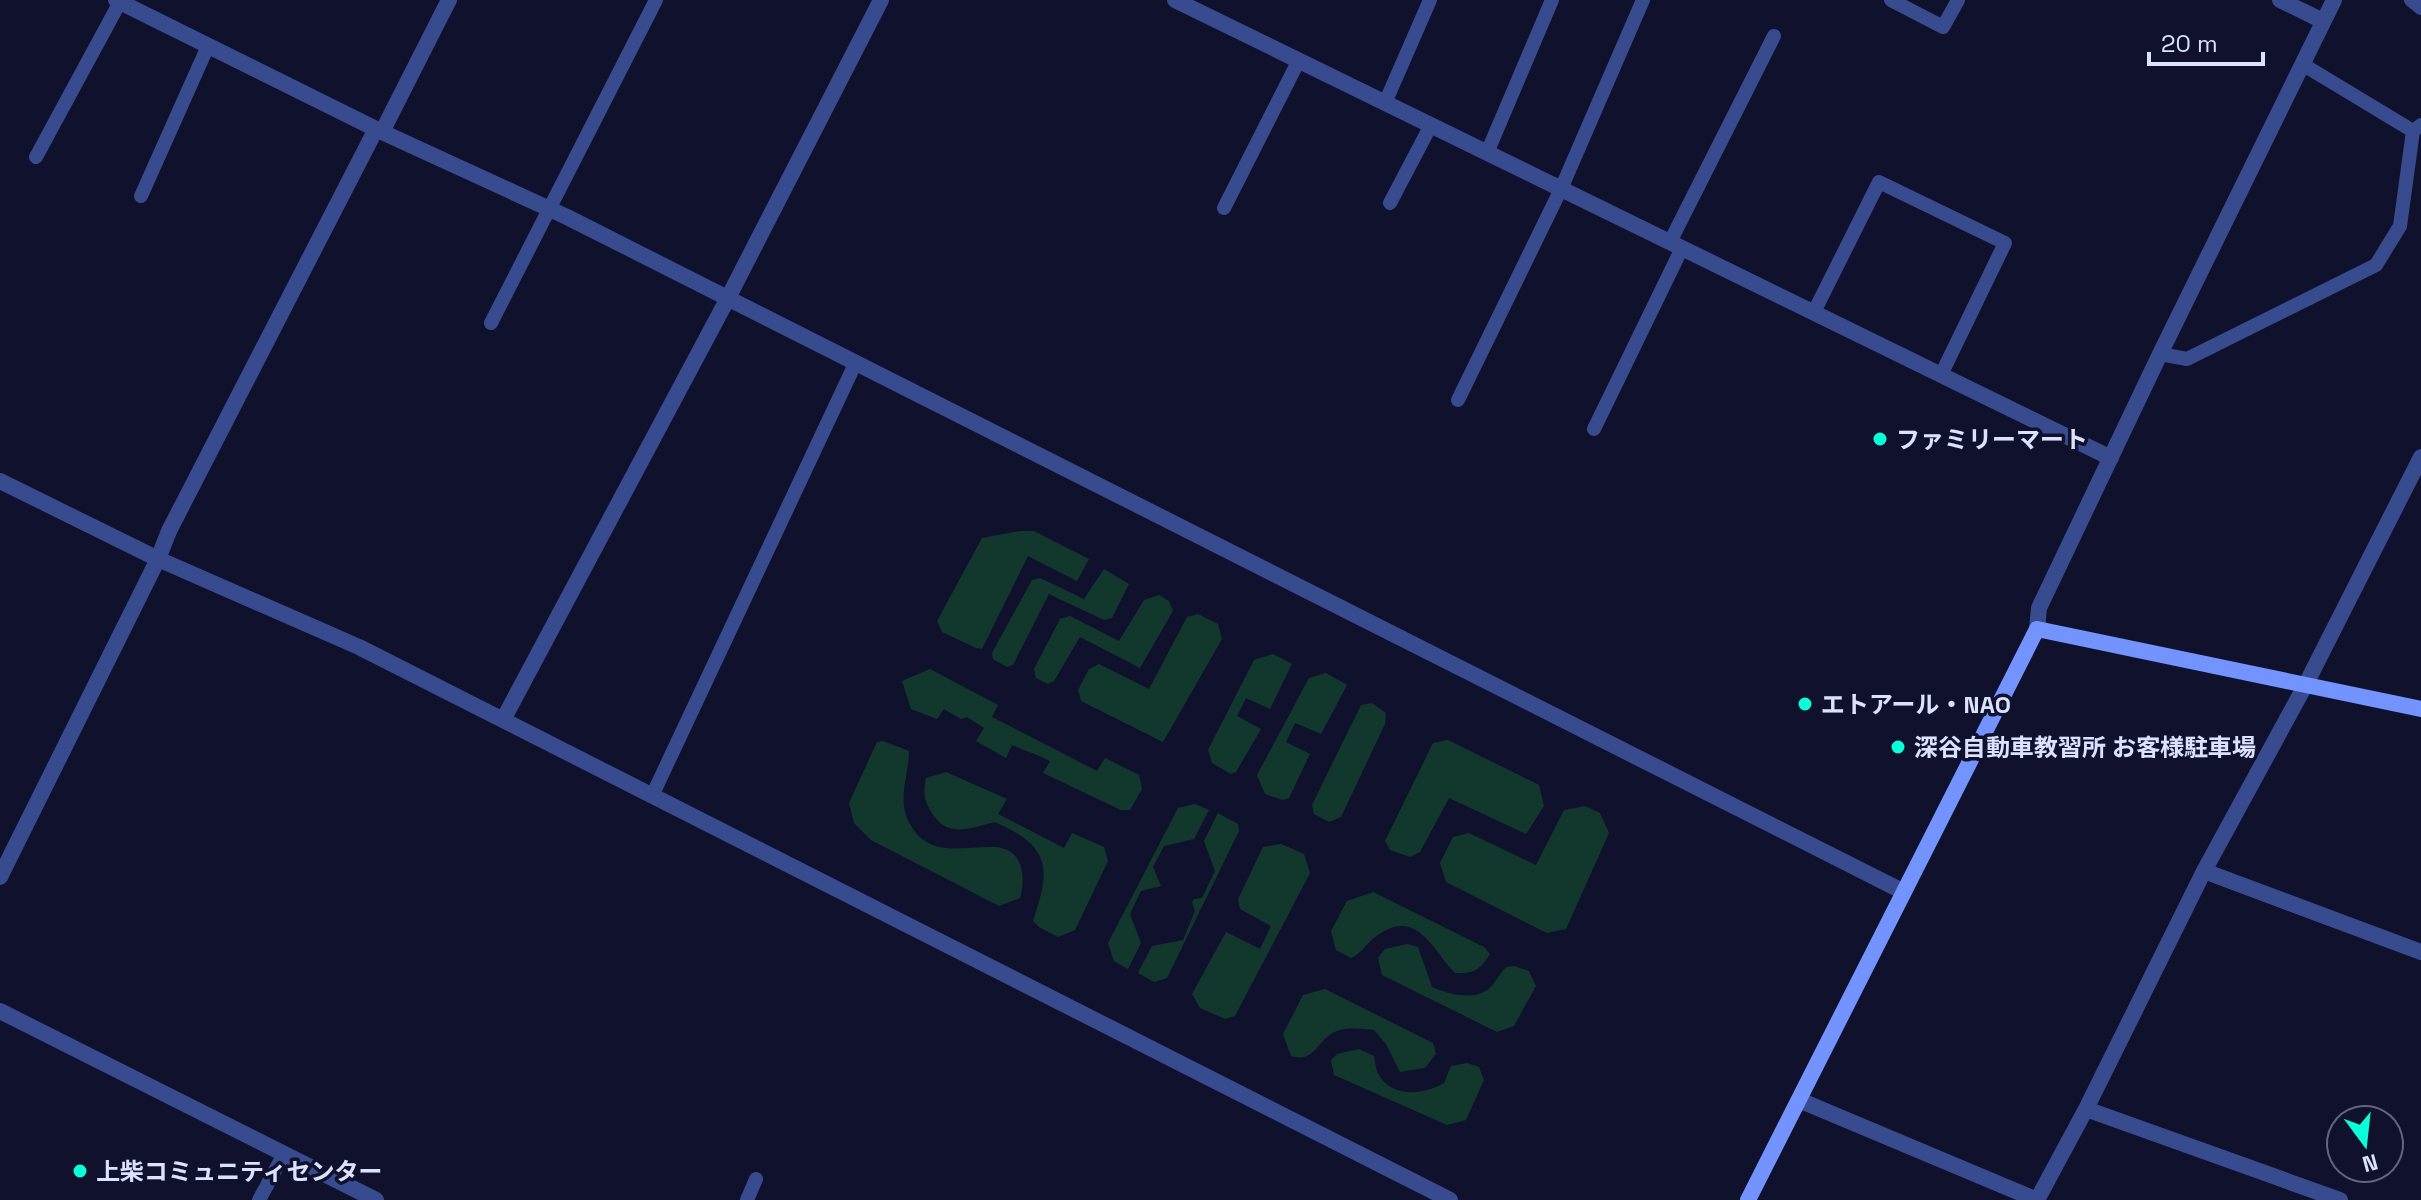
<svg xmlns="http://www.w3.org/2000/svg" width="2421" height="1200" viewBox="0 0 2421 1200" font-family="'Space Grotesk','Noto Sans JP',sans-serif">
	<rect width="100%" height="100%" fill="#10122d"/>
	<path fill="#12382d" d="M 1020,531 L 1034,531 L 1089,559 L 1077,581 L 1028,556 L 982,649 L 976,648 L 942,632 L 937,621 L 982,538 Z
		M 1104,569 L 1129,584 L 1112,618 L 1104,620 L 1049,594 L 1013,665 L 1007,667 L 993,659 L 992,653 L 1032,580 L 1040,578 L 1084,599 Z
		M 1159,595 L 1169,601 L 1173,611 L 1140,668 L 1080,637 L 1054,681 L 1048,684 L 1036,678 L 1034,669 L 1060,619 L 1070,616 L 1119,641 L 1144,600 Z
		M 1198,614 L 1218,624 L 1222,639 L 1163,742 L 1081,701 L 1078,690 L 1089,669 L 1099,664 L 1149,689 L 1187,617 Z
		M 1273,654 L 1292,664 L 1270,709 L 1246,698 L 1237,716 L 1261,729 L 1236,772 L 1231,774 L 1212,763 L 1208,750 L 1254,660 Z
		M 930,669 L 998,705 L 992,717 L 1097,771 L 1105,758 L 1139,775 L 1142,789 L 1130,810 L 1121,810 L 1043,773 L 1050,761 C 1037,754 1025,751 1012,745 L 1006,758 L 976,741 L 984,728 L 967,717 L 961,719 L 944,709 L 937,719 L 911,709 L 902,681 Z
		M 1326,673 L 1347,685 L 1321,734 L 1295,723 L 1286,742 L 1310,754 L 1289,798 L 1283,800 L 1265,794 L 1257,775 L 1309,678 Z
		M 1372,703 L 1386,713 L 1385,724 L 1341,817 L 1329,822 L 1314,814 L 1312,805 L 1361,705 Z
		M 1448,740 L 1539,785 L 1544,806 L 1526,834 L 1449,798 L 1420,852 L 1410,857 L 1390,850 L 1385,841 L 1433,743 Z
		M 883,741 L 909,751 C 909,776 896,800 910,824 C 929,859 964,846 994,847 C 1023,848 1026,876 1020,898 L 999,906 L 871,840 L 854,823 L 849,803 L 877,742 Z
		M 946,772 L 1007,799 L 998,814 L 1064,848 L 1072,833 L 1104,847 L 1108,861 L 1075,930 L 1058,937 L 1039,927 L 1033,921 C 1051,868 1051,847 995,822 C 968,829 946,839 930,810 C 924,798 923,792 926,778 Z
		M 1195,804 L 1209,810 L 1194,839 L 1164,846 L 1153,867 L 1161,886 L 1141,891 L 1130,914 L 1141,943 L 1128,969 L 1114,961 L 1108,943 L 1178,808 Z
		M 1585,806 L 1600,813 L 1609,833 L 1566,929 L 1547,933 L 1446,882 L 1440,863 L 1453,837 L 1469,833 L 1536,865 L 1564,810 Z
		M 1218,813 L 1238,824 L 1239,831 L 1167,978 L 1154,982 L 1138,973 L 1152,946 L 1183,940 L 1195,911 L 1192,902 L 1194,899 L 1202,898 L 1215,871 L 1204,841 Z
		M 1281,844 L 1304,854 L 1310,873 L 1235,1016 L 1225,1019 L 1200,1008 L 1192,994 L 1226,932 L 1260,949 L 1271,926 L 1240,909 L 1238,899 L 1263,847 Z
		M 1373,892 L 1484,947 L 1490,954 C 1480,970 1474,974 1455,973 C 1432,950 1417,905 1375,937 C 1366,944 1361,954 1351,958 L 1336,950 L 1331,931 L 1347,901 Z
		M 1407,944 L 1418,947 L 1432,987 C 1450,995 1481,1003 1494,983 C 1498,978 1501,972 1506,967 L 1514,966 L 1529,971 L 1536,986 L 1514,1026 L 1497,1032 L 1382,975 L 1378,958 L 1385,949 Z
		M 1325,989 L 1433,1043 L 1436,1054 L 1425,1068 L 1400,1072 L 1386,1044 L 1374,1030 C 1363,1029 1351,1027 1340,1030 C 1317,1036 1317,1064 1291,1056 L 1283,1034 L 1303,995 Z
		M 1359,1049 L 1374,1056 C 1375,1061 1376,1071 1379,1075 C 1393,1099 1425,1094 1444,1083 L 1451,1066 L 1467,1063 L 1479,1067 L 1484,1080 L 1466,1120 L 1447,1125 L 1334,1075 L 1331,1060 L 1337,1054 Z"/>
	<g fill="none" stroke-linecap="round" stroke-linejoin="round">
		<path stroke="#384b8f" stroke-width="14" d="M 1891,0 L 1943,27 L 1958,0
			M 2411,0 L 2421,8
			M 2302,64 L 2413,131 L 2421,125
			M 1385,103 L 1430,0
			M 1487,153 L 1552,0
			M 36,157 L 120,2
			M 141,196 L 208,46
			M 1390,203 L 1431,125
			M 1224,208 L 1299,60
			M 1670,242 L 1774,36
			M 1814,312 L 1879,182 L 2005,243 L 1941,375
			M 491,323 L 656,0
			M 2160,354 L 2187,359 L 2376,265 L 2400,226 L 2413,131
			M 1458,400 L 1561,189 L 1643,0
			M 1594,429 L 1682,248
			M 652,796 L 856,362
			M 259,1200 L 284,1154
			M 747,1200 L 756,1179"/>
		<path stroke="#384b8f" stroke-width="16" d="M 116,0 L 382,132 L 567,217 L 1904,892
			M 1175,0 L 2111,458
			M 2280,0 L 2323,21
			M 382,132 L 449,0
			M 0,481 L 158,559 L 359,647 L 1450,1200
			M 2037,629 L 2039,608 L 2160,354 L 2334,0
			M 503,720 L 728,298 L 881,0
			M 2204,871 L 2421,952
			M 0,877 L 158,559 L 169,531 L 376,129
			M 0,1011 L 376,1200
			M 1799,1100 L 2037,1200
			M 2086,1109 L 2340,1200
			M 2037,1200 L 2086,1109 L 2204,871 L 2306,684 L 2421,457"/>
		<path stroke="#7394ff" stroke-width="16" d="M 1748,1200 L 2037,629 L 2421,709"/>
	</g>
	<g fill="#08ffd8" stroke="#10122d" stroke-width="3">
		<circle cx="1880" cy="439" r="8"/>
		<circle cx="1805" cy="704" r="8"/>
		<circle cx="1898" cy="747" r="8"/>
		<circle cx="80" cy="1171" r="8"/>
	</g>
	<g text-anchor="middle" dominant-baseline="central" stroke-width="7" stroke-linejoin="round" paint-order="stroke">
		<g font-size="24" font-weight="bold" fill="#dce1ff" stroke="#10122d" text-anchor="start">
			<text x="1896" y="439">ファミリーマート</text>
			<text x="1821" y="704">エトアール・NAO</text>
			<text x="1914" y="747">深谷自動車教習所 お客様駐車場</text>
			<text x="96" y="1171">上柴コミュニティセンター</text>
		</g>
	</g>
	<g transform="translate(2365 1144) rotate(165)"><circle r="38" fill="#10122d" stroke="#626581" stroke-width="2"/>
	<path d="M0-6L14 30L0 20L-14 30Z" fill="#08ffd8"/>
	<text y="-12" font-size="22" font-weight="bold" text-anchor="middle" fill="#dce1ff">N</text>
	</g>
	<path d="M2149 52v12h114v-12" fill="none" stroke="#dce1ff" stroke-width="4"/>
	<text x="2161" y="52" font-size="24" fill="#dce1ff" stroke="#10122d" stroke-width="6" paint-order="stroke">20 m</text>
</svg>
